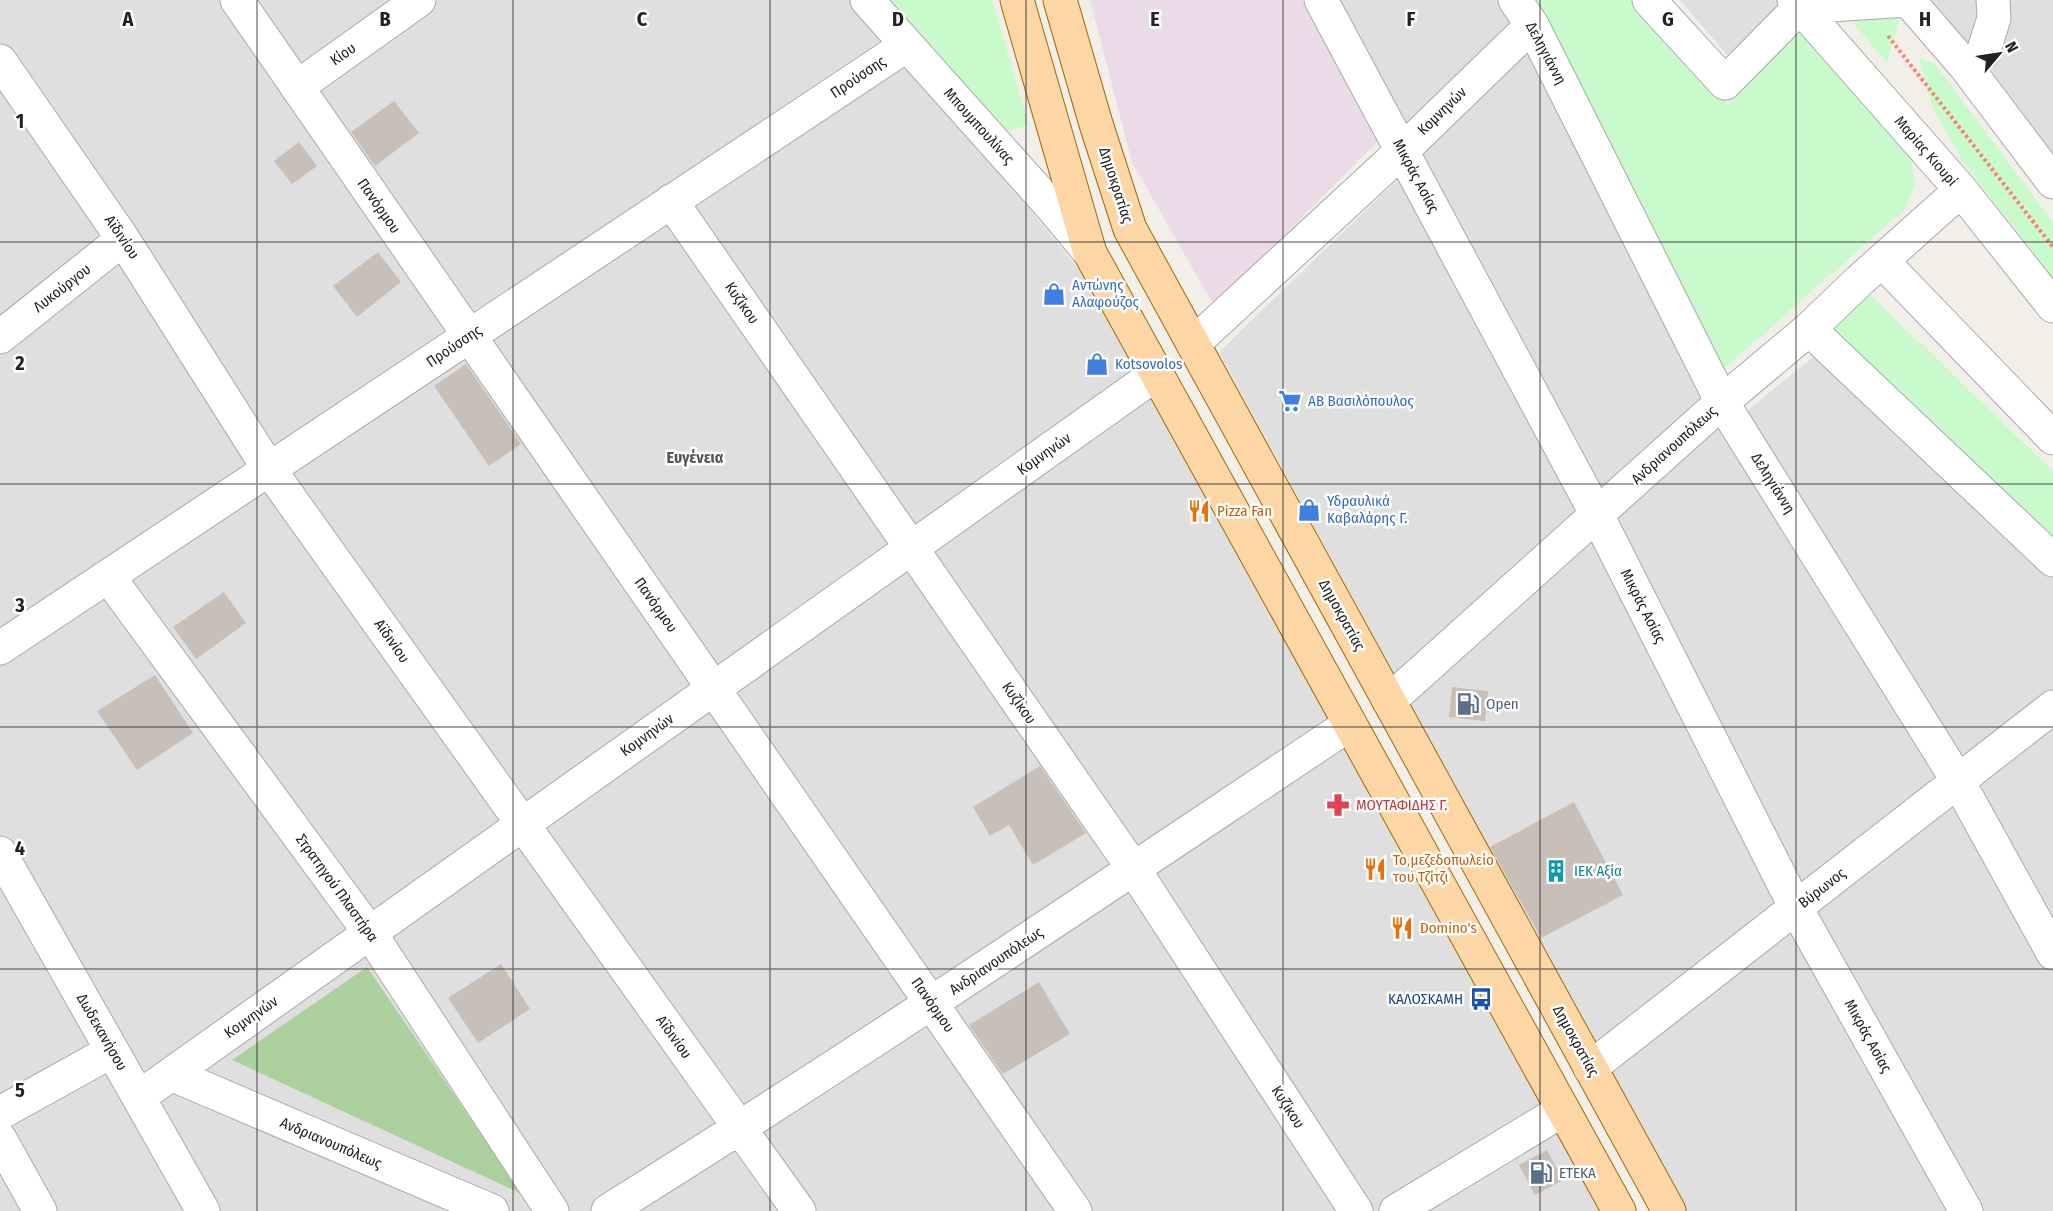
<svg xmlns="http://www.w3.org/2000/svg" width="2053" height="1211" viewBox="0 0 2053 1211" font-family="'Fira Sans Condensed',sans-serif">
	<rect width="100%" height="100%" fill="#f2efe9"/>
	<path fill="#e0dfdf" d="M 0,0 L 858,0 L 1121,321 L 1604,1211 L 0,1211 Z
		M 1338,0 L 1502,0 L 1721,432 L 1822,350 L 2053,568 L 2053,1211 L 1686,1211 L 1219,352 L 1423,155 Z
		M 1680,0 L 1796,0 L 1727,55 Z
		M 1926,0 L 2053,0 L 2053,163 Z"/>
	<path fill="#ebdbe8" d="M 1090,0 L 1302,0 L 1378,141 L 1214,306 L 1132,162 Z"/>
	<path fill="#add19e" d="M 367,967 L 522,1194 L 232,1060 Z"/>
	<path fill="#c8facc" d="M 882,0 L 992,0 L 1029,125 L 1002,132 Z
		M 1528,0 L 1635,0 L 1728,103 L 1797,25 L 1909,151 L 1915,184 L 1905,209 L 1720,372 Z
		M 1834,0 L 1901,12 L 1887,63 Z
		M 1919,58 L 1935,64 L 2053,222 L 2053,277 L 1963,162 L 1931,104 Z
		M 1869,294 L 2053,471 L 2053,558 L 1822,333 Z"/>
	<path fill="#c7bfb8" d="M 394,101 L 419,133 L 375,166 L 351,132 Z
		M 299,142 L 317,166 L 292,184 L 274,161 Z
		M 378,252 L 401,282 L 357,317 L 333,286 Z
		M 466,364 L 521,444 L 489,466 L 434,386 Z
		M 224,592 L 246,623 L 196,659 L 173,627 Z
		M 155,675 L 193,733 L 137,770 L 97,711 Z
		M 1452,687 L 1488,691 L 1485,721 L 1449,717 Z
		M 1040,766 L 1086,833 L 1033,865 L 1009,825 L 990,836 L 973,807 Z
		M 1574,802 L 1623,895 L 1541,938 L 1490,847 Z
		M 501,964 L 530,1009 L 478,1043 L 448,998 Z
		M 1039,982 L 1070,1034 L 1003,1074 L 969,1025 Z
		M 1547,1150 L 1563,1180 L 1535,1195 L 1519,1165 Z"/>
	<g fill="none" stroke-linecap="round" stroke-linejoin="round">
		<g stroke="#a9a9a9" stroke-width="35">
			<path id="minor" d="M 237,0 L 1075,1211
				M 867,0 L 1052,207 L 1090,253
				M 1321,0 L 1597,515 L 1796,908 L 1966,1211
				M 1515,0 L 1532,25 L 1722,402 L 1958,781 L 2053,953
				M 1649,0 L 1725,83 L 1800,7 L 1908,0
				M 1794,0 L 1961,190 L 2053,306
				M 1908,0 L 1966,67 L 2053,182
				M 0,61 L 123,239 L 269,469 L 799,1211
				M 1966,67 L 1983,53 L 1994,18 L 1993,0
				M 297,87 L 419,0
				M 671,201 L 1133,868 L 1356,1211
				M 1882,261 L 2053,438
				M 1809,329 L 2053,560
				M 0,337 L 123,239
				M 1193,344 L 1403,150 L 1532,25
				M 108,576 L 370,933 L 552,1211
				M 0,648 L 907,45
				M 1389,701 L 1722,402 L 1809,329 L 1859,281 L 1961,190
				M 0,853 L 203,1211
				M 1590,1068 L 2053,707
				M 171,1074 L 492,1211
				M 139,1097 L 1156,374
				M 0,1113 L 112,1051
				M 0,1139 L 40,1211
				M 608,1211 C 859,1054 1104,888 1350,724
				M 1396,1211 L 1563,1110"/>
		</g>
		<g stroke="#a06b00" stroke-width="35">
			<path id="major" d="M 1017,0 L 1090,253 L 1619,1211
				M 1060,0 L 1096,124 L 1130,229 L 1669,1211"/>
		</g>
		<path stroke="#fa8072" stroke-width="4" stroke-dasharray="3 3" stroke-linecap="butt" d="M 1888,36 L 2053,247"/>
		<use href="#minor" stroke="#fff" stroke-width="33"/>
		<use href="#major" stroke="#fcd6a4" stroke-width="33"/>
	</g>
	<path fill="none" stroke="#222" stroke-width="1.5" stroke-opacity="0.55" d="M 257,0 L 257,1211M 513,0 L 513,1211M 770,0 L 770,1211M 1026,0 L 1026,1211M 1283,0 L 1283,1211M 1540,0 L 1540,1211M 1796,0 L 1796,1211M 0,242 L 2053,242M 0,484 L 2053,484M 0,727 L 2053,727M 0,969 L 2053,969"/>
	<defs>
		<g id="shop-bare" transform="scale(1.8)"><path d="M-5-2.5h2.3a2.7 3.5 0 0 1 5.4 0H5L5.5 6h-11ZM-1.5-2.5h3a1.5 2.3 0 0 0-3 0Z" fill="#3f7fe0" stroke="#fff" stroke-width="2.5" paint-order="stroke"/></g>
		<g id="supermarket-bare" transform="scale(1.8)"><path d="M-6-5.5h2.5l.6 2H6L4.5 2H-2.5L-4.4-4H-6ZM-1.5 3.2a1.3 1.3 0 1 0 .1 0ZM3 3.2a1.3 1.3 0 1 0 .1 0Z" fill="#3f7fe0" stroke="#fff" stroke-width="2.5" paint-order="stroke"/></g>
		<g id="restaurant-bare" transform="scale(1.8)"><path d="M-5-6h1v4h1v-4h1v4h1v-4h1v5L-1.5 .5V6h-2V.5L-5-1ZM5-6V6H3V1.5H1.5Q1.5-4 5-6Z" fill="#e8710a" stroke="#fff" stroke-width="2.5" paint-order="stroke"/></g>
		<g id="fuel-bare" transform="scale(1.8)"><path d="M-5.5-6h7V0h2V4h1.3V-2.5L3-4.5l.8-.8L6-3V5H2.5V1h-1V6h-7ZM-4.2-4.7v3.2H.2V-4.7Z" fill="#5c6f8a" stroke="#fff" stroke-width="2.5" paint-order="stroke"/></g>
		<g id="pharmacy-bare" transform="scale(1.8)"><path d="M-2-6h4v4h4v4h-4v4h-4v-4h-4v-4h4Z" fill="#e0444e" stroke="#fff" stroke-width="2.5" paint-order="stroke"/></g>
		<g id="building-bare" transform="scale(1.8)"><path d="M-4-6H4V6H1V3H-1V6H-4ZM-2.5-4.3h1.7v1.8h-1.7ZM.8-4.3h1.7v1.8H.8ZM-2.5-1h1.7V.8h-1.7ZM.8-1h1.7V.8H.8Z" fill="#0f9aa8" stroke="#fff" stroke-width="2.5" paint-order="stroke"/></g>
		<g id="bus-bare" transform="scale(1.8)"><path d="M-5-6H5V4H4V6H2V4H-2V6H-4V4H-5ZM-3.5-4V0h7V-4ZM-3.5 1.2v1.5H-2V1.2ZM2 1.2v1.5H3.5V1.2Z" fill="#1a4fb4" stroke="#fff" stroke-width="2.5" paint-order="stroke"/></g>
	</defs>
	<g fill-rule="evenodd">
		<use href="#shop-bare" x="1054" y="294"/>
		<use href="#shop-bare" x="1097" y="364"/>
		<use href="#supermarket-bare" x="1290" y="401"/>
		<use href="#shop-bare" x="1309" y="510"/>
		<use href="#restaurant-bare" x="1199" y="511"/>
		<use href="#fuel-bare" x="1468" y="704"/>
		<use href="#pharmacy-bare" x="1338" y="805"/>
		<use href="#restaurant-bare" x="1375" y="869"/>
		<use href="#building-bare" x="1556" y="871"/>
		<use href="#restaurant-bare" x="1402" y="928"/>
		<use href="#bus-bare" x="1481" y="999"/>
		<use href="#fuel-bare" x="1541" y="1173"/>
	</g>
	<g text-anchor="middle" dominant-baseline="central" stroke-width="5" stroke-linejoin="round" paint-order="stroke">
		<g font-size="15" fill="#222" stroke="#fff">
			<text transform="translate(1546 53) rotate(62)">Δεληγιάννη</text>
			<text transform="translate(343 54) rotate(-35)">Κίου</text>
			<text transform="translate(858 77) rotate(-34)">Προύσσης</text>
			<text transform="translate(1442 111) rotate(-44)">Κομνηνών</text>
			<text transform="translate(979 126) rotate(48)">Μπουμπουλίνας</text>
			<text transform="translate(1926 151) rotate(49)">Μαρίας Κιουρί</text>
			<text transform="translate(1416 176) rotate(62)">Μικράς Ασίας</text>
			<text transform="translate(1116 185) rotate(72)">Δημοκρατίας</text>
			<text transform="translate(379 206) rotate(55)">Πανόρμου</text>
			<text transform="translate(122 237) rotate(56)">Αϊδινίου</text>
			<text transform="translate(62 288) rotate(-38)">Λυκούργου</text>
			<text transform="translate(742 303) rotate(55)">Κυζίκου</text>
			<text transform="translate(454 346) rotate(-34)">Προύσσης</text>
			<text transform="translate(1674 445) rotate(-42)">Ανδριανουπόλεως</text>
			<text transform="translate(1044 454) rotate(-35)">Κομνηνών</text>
			<text transform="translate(1773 483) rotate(58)">Δεληγιάννη</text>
			<text transform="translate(656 605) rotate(55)">Πανόρμου</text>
			<text transform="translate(1643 606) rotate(63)">Μικράς Ασίας</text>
			<text transform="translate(1342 615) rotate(61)">Δημοκρατίας</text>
			<text transform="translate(392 641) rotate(55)">Αϊδινίου</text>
			<text transform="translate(1019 703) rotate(55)">Κυζίκου</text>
			<text transform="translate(647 735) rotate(-36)">Κομνηνών</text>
			<text transform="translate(337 888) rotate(54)">Στρατηγού Πλαστήρα</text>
			<text transform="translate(1822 888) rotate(-38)">Βύρωνος</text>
			<text transform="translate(996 961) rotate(-34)">Ανδριανουπόλεως</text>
			<text transform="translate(933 1005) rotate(55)">Πανόρμου</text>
			<text transform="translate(251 1017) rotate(-35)">Κομνηνών</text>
			<text transform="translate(102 1032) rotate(60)">Δωδεκανήσου</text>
			<text transform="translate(1868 1036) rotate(61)">Μικράς Ασίας</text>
			<text transform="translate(674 1037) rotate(54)">Αϊδινίου</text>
			<text transform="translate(1576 1041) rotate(61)">Δημοκρατίας</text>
			<text transform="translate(1288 1107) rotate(57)">Κυζίκου</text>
			<text transform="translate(331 1143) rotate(23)">Ανδριανουπόλεως</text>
		</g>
		<g font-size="15" fill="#366cbe" stroke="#fff" text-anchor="start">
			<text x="1072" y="285">Αντώνης<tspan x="1072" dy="17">Αλαφούζος</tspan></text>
			<text x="1115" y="364">Kotsovolos</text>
			<text x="1308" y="401">ΑΒ Βασιλόπουλος</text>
			<text x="1327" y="501">Υδραυλικά<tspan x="1327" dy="17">Καβαλάρης Γ.</tspan></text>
		</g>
		<g font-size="15" fill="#c56008" stroke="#fff" text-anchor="start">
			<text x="1217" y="511">Pizza Fan</text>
			<text x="1393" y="860">Το μεζεδοπωλείο<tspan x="1393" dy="17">του Τζίτζι</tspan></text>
			<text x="1420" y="928">Domino's</text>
		</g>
		<g font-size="15" fill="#4e5e75" stroke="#fff" text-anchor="start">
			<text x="1486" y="704">Open</text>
			<text x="1559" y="1173">ΕΤΕΚΑ</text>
		</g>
		<g font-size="15" fill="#be3a42" stroke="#fff" text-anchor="start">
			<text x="1356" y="805">ΜΟΥΤΑΦΙΔΗΣ Γ.</text>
		</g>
		<g font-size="15" fill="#0d838f" stroke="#fff" text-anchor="start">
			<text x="1574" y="871">ΙΕΚ Αξία</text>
		</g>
		<g font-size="15" fill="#164399" stroke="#fff" text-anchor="end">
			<text x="1463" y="999">ΚΑΛΟΣΚΑΜΗ</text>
		</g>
		<g font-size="16" font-weight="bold" fill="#555" stroke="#fff">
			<text x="695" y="457">Ευγένεια</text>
		</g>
	</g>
	<g font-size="20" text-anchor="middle" font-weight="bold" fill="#222" stroke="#fff" stroke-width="5" stroke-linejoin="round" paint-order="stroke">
		<text x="128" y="26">A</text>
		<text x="385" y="26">B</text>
		<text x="642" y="26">C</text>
		<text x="898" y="26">D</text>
		<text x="1155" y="26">E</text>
		<text x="1411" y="26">F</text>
		<text x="1668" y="26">G</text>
		<text x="1925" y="26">H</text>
		<text x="20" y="128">1</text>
		<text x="20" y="370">2</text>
		<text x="20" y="612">3</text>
		<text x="20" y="855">4</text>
		<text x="20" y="1097">5</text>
	</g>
	<g transform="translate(1999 54) rotate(61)" stroke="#ffffff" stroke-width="4.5" paint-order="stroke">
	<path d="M0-4.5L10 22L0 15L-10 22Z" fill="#222222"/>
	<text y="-9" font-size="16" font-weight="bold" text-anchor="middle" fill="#222222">N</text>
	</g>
</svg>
